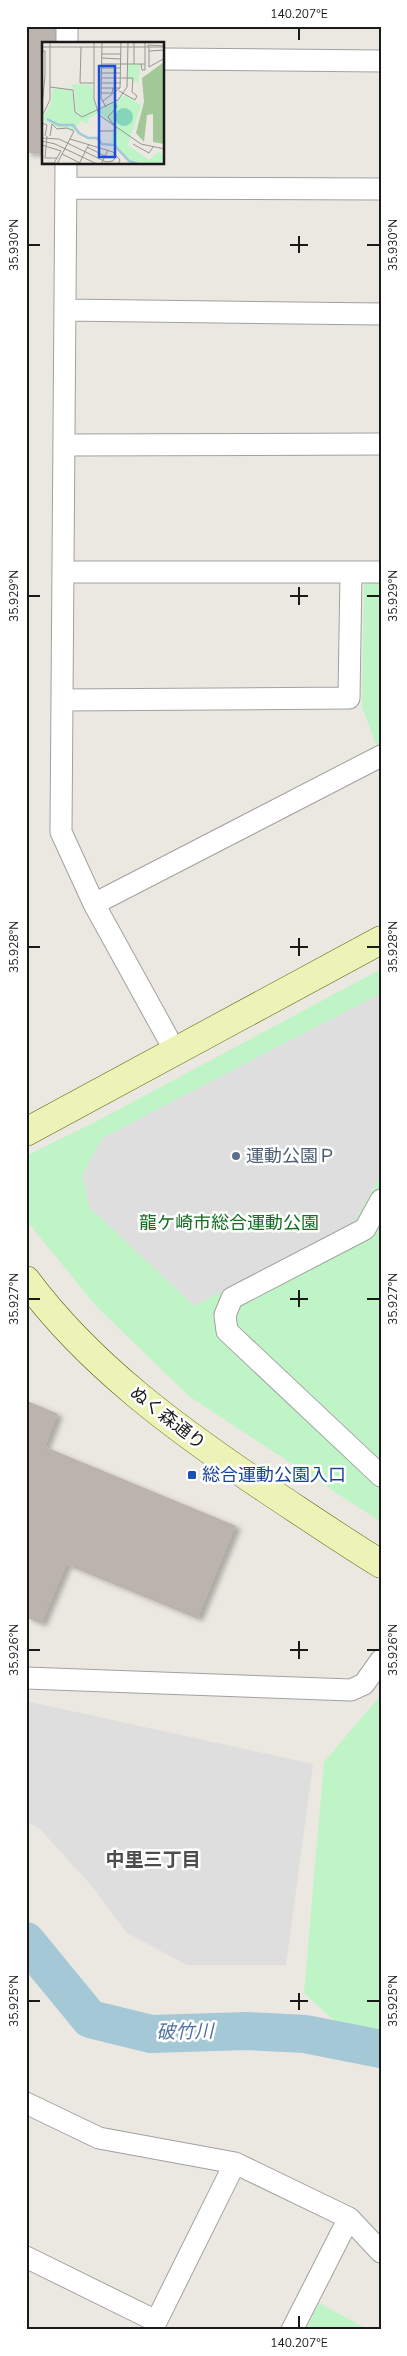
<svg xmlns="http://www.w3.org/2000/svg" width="407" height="2356" viewBox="0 0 407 2356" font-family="'Nunito Sans','Noto Sans JP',sans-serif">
	<defs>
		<filter id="shadow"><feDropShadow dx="5.5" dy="3" stdDeviation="2.5" flood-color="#0004"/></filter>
	</defs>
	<rect width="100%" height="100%" fill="#ebe8e1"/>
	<path fill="#bff4c7" d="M 364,583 L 381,583 L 381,745 L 377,747 L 362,707 Z
		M 381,969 L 381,1522 L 190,1397 L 96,1306 L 26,1220 L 26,1156 L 99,1120 Z
		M 381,1695 L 381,2064 L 304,1993 L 324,1762 Z
		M 319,2303 L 369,2330 L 306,2330 Z"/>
	<path fill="#dedede" d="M 381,993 L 381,1174 L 353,1224 L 194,1306 L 89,1207 L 82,1175 L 102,1138 Z
		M 26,1701 L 313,1764 L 286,1965 L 187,1965 L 127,1933 L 91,1885 L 39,1828 L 26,1822 Z"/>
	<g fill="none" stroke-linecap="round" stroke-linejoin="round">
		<path stroke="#a4c8d6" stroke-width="38" d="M 26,1941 L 90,2019 L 151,2034 L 247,2031 L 305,2034 L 381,2049"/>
	</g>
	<path fill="#bbb4ae" stroke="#bcb0a4" filter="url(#shadow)" d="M 26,26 L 58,26 L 58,44 L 44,44 L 44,153 L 26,152 Z
		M 26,1401 L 57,1414 L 44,1447 L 235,1526 L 197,1618 L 66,1564 L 41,1623 L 26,1617 Z"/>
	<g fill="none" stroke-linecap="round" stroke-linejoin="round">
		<g stroke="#a1a1a1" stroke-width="23">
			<path id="street" d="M 67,44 L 67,26
				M 164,59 L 381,61
				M 66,164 L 61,832 L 94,904 L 175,1051
				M 66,188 L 381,189
				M 66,310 L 381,314
				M 65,445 L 381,444
				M 63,572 L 381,572
				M 62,700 L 349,698 L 351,572
				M 94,904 L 381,756
				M 381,1200 L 365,1229 L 232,1298 L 225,1315 L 227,1331 L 381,1476
				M 26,1678 L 351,1690 L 364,1684 L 381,1660
				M 26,2103 L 99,2138 L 235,2163 L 349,2218 L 381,2252
				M 26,2257 L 156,2321
				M 152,2330 L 235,2163
				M 292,2330 L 349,2218"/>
		</g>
		<g stroke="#57660d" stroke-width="29">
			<path id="secondary" d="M 26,1132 L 381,940
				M 26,1280 C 90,1366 178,1430 266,1489 C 304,1514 342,1540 381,1564"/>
		</g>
		<use href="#street" stroke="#fff" stroke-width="21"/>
		<use href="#secondary" stroke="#ecf3b7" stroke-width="28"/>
	</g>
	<path fill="none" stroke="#1a1a1a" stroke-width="2" d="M 299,28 L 299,40M 299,236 L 299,253M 28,245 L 40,245M 290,245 L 308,245M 367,245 L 380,245M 299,587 L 299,605M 28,596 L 40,596M 290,596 L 308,596M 367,596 L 380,596M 299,938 L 299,956M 28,947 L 40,947M 290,947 L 308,947M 367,947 L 380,947M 299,1290 L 299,1307M 28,1299 L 40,1299M 290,1299 L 308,1299M 367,1299 L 380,1299M 299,1641 L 299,1659M 28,1650 L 40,1650M 290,1650 L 308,1650M 367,1650 L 380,1650M 299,1993 L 299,2010M 28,2001 L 40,2001M 290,2001 L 308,2001M 367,2001 L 380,2001M 299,2316 L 299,2328"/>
	<circle fill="#5c6f8a" stroke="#fff" stroke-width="2" cx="236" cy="1156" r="5"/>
	<rect fill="#1a4fb4" stroke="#fff" stroke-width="2" x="187" y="1470" width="10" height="10" rx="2.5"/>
	<g text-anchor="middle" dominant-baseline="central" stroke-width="5" stroke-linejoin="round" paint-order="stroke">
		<g font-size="18" fill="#4e5e75" stroke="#fff" text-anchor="start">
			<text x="246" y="1156">運動公園Ｐ</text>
		</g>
		<g font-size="18" fill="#136e20" stroke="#fff">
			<text x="229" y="1223">龍ケ崎市総合運動公園</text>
		</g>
		<g font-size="18" fill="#1a1a1a" stroke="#fff">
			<text transform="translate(168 1418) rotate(38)">ぬく森通り</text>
		</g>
		<g font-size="18" fill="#164399" stroke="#fff" text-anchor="start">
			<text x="202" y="1475">総合運動公園入口</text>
		</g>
		<g font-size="19" font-weight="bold" fill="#4d4d4d" stroke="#fff">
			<text x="153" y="1860">中里三丁目</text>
		</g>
		<g font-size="19" font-style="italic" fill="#5073a1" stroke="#fff">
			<text transform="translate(185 2032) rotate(-1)">破竹川</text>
		</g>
	</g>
	<g transform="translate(42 42)">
		<rect width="122" height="122" fill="#ebe8e1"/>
		<path d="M 122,20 L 122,102 L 111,100 L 111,72 L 105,73 L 102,100 L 94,91 L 102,60 L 100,36 Z" fill="#a3c898"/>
		<path d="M 86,22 L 98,22 L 96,41 L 86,36 ZM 29,42 L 50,43 L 54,70 L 83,53 L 99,63 L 86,103 L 107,118 L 116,110 L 122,112 L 122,118 L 118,122 L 89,120 L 69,101 L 70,92 L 75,86 L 57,70 L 48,76 L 45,82 L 39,79 L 32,88 L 14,85 L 0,77 L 9,62 L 11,46 L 30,48 L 33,70 L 41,76 L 34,68 L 33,50 Z" fill="#bff4c7"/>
		<path d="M73 75a9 9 0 1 1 18 0a9 9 0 1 1-18 0Z" fill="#84d5bb"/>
		<path fill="none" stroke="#a4c8d6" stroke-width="2.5" d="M 5,77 L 17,83 L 31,83 L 37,91 L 46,96 L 55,96 L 60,102 L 72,103 L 87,119 L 96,122"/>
		<path fill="none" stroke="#979691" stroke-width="1" d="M 52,0 L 52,57 L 57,73 L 99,102 L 123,107M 60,0 L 59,56 L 64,65M 0,5 L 123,5M 39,5 L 38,41 L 52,41M 106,5 L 106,3 L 123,4M 107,5 L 107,25 L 123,16M 0,9 L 3,9 L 3,34 L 0,64M 107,9 L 123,8M 60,12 L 79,12M 60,16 L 79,17M 60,22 L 103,22 L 103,0M 92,22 L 92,0M 99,22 L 100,28 L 103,28 L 103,22M 60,26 L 79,26M 60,31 L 79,31M 60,36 L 91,36 L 90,50 L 95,54 L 93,58 L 77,49M 59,41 L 79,41M 8,45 L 31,48 L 33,70 L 40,75 L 76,58 L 85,45 L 86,0M 59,46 L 78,46M 59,51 L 70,51 L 71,46M 61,59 L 78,46 L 79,0M 0,74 L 8,58 L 8,0M 0,81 L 5,83 L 3,94M 57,89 L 71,89 L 74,86 L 66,75 L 75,65 L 73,60M 5,94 L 3,116 L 15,116M 8,94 L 10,82 L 15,87 L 25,86 L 32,89 L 15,122M 0,96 L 17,97 L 64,120 L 71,119 L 74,114M 28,97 L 71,110 L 78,118 L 76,122M 0,99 L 13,102 L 55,122M 91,102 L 107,111 L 111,105M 0,103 L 19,109 L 12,121 L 0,121M 45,105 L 63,114M 20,112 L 40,122M 37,122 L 47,102M 59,122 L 66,108"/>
		<path fill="#1d4ed8" fill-opacity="0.15" stroke="#1d4ed8" stroke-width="2.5" d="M 57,24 L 73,24 L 73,115 L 57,115 Z"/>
		<rect width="122" height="122" fill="none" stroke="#1a1a1a" stroke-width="2.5"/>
	</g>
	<rect width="407" height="2356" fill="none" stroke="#ffffff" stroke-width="55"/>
	<rect x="28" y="28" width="352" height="2300" fill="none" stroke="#1a1a1a" stroke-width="2"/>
	<g font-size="12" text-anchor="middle" fill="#1a1a1a">
		<text x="299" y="18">140.207°E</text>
		<text transform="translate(14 245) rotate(-90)" y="4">35.930°N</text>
		<text transform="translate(393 245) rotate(-90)" y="4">35.930°N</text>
		<text transform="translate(14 596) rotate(-90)" y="4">35.929°N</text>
		<text transform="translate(393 596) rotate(-90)" y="4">35.929°N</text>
		<text transform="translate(14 947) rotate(-90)" y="4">35.928°N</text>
		<text transform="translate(393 947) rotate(-90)" y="4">35.928°N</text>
		<text transform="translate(14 1299) rotate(-90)" y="4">35.927°N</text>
		<text transform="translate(393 1299) rotate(-90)" y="4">35.927°N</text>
		<text transform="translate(14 1650) rotate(-90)" y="4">35.926°N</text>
		<text transform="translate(393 1650) rotate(-90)" y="4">35.926°N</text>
		<text transform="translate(14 2001) rotate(-90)" y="4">35.925°N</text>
		<text transform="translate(393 2001) rotate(-90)" y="4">35.925°N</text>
		<text x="299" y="2347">140.207°E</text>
	</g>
</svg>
